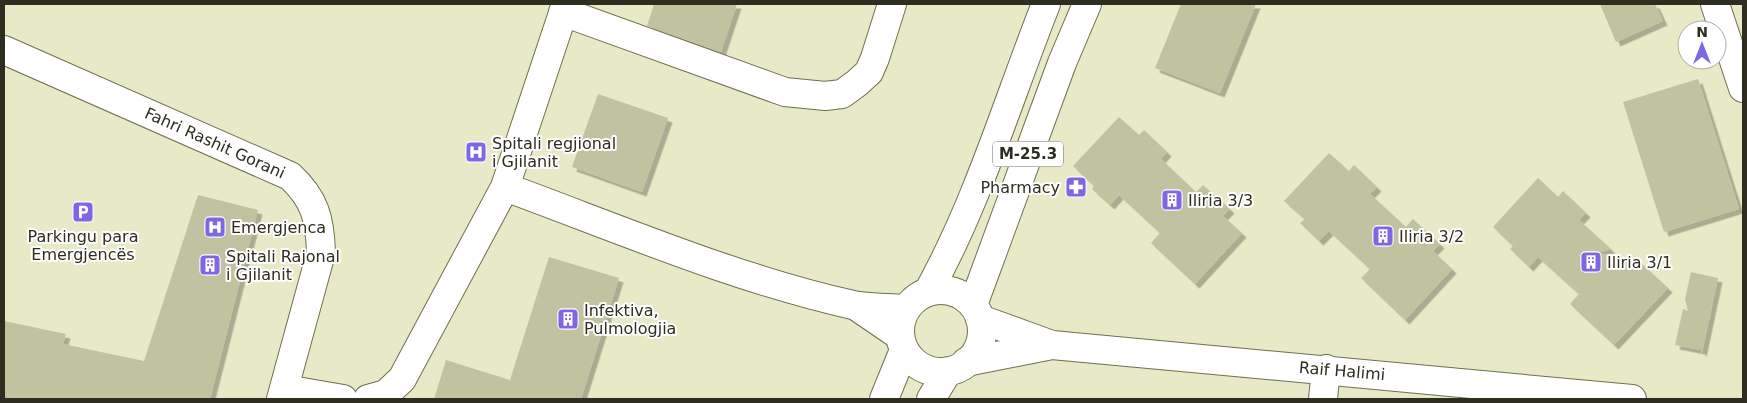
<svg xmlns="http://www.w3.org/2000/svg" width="1747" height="403" viewBox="0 0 1747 403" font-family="'DejaVu Sans',sans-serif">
	<defs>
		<filter id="shadow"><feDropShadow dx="4.5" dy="4.5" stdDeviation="0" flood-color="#0004"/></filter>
	</defs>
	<rect width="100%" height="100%" fill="#e8e9c6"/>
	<path fill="#c1c2a0" filter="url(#shadow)" d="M 654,4 L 737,4 L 721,52 L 647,26 Z
		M 1181,4 L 1256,4 L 1220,93 L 1155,68 Z
		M 1600,4 L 1655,4 L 1663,21 L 1616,42 Z
		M 1698,79 L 1739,209 L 1664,232 L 1623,102 Z
		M 598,94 L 668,118 L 642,192 L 572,167 Z
		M 1119,117 L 1139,135 L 1144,130 L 1167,152 L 1161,159 L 1196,192 L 1203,185 L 1230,209 L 1223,216 L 1242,233 L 1195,284 L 1151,243 L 1160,233 L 1119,195 L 1110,205 L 1092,189 L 1094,186 L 1073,166 Z
		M 1329,153 L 1349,171 L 1354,165 L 1377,187 L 1370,194 L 1406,227 L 1413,219 L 1440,244 L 1433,251 L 1452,269 L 1405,320 L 1361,278 L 1370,269 L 1329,231 L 1319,241 L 1300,223 L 1305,219 L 1284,201 Z
		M 1538,178 L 1558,197 L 1563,191 L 1586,213 L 1579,220 L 1611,249 L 1598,253 L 1640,262 L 1668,288 L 1614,345 L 1570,304 L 1579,294 L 1538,257 L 1529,267 L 1510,249 L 1513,246 L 1493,227 Z
		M 198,195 L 258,210 L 210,399 L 4,399 L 4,321 L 66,334 L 63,344 L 144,361 Z
		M 549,257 L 619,278 L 581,399 L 434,399 L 446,360 L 510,380 Z
		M 1691,272 L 1718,278 L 1702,353 L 1701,350 L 1675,345 L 1683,309 L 1688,311 L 1685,299 Z"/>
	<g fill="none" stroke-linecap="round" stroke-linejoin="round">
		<g stroke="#6f6f50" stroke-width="30">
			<path id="minor" d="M 563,12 L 785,92 L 825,96 L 842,94 L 857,83 L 869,72 L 875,58 L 892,4
				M 4,50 L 290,176 C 315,199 320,219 321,253 L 281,399
				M 505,187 C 617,228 736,279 853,305 C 870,308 889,308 906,309
				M 856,306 L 900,336
				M 285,389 L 343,399
				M 368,399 L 386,394 L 402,379 L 505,187 L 566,4
				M 1323,399 L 1326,369"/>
		</g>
		<g stroke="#6f6f50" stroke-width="30">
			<path id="tertiary" d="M 1715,4 L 1743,88
				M 980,319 L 1052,345 L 1632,399
				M 966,362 L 1052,345"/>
		</g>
		<g stroke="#6f6f50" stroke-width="30">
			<path id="primary" d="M900 331a41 41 0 1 1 82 0a41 41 0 1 1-82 0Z
				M 928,292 C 978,202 1008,100 1046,4
				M 973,305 L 1062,63 L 1087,4
				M 884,399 L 904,350
				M 931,399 L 948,371"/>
		</g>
		<use href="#minor" stroke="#fff" stroke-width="28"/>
		<use href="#tertiary" stroke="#fff" stroke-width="28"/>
		<use href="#primary" stroke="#fff" stroke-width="28"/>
	</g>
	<defs>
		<g id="hospital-square" transform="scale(1.125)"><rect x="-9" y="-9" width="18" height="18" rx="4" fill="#7d67e3" stroke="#fff"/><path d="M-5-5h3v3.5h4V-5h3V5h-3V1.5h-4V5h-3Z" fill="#fff"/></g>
		<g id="pharmacy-square" transform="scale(1.125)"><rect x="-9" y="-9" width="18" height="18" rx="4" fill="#7d67e3" stroke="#fff"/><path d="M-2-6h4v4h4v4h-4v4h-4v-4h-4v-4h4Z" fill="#fff"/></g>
		<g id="building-square" transform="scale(1.125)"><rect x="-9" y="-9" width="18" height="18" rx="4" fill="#7d67e3" stroke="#fff"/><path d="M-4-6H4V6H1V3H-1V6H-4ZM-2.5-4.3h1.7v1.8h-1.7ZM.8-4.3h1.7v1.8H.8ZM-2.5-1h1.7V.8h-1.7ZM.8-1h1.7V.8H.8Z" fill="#fff"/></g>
		<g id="parking-square" transform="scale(1.125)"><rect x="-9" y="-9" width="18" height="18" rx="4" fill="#7d67e3" stroke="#fff"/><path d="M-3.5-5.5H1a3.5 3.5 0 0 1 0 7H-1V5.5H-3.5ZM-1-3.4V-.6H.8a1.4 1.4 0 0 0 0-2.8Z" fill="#fff"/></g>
	</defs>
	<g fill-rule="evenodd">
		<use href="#hospital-square" x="476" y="152"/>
		<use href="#pharmacy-square" x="1076" y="187"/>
		<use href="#building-square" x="1172" y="200"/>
		<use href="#parking-square" x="83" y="212"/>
		<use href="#hospital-square" x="215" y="227"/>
		<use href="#building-square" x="1383" y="236"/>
		<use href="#building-square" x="1591" y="262"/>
		<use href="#building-square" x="210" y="265"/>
		<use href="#building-square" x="568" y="319"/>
	</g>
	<g text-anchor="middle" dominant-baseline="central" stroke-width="4" stroke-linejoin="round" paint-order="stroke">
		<rect fill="#fff" stroke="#6c6c63" stroke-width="1" x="993" y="141.5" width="70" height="25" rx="4"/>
		<g font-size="15" font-weight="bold" fill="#2d2d20">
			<text x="1028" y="154">M-25.3</text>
		</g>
		<g font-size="16" fill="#2d2d20" stroke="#fff">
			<text transform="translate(215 143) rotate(24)">Fahri Rashit Gorani</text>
			<text transform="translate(1342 371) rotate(5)">Raif Halimi</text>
		</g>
		<g font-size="16" fill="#2d2d20" stroke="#fff" text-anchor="start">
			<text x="492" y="143">Spitali regjional<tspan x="492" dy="18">i Gjilanit</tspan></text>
			<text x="1060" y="187" text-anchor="end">Pharmacy</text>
			<text x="1188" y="200">Iliria 3/3</text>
			<text x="231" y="227">Emergjenca</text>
			<text x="83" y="236" text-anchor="middle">Parkingu para<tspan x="83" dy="18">Emergjencës</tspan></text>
			<text x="1399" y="236">Iliria 3/2</text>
			<text x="226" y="256">Spitali Rajonal<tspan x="226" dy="18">i Gjilanit</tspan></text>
			<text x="1607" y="262">Iliria 3/1</text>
			<text x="584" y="310">Infektiva,<tspan x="584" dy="18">Pulmologjia</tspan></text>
		</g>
	</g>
	<rect width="1747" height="403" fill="none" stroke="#2d2d20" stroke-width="10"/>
	<g transform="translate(1702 45)"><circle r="24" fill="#ffffff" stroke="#ababa6"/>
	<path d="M0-4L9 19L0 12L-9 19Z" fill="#7d67e3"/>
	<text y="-8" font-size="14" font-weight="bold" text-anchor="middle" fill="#2d2d20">N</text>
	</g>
</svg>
